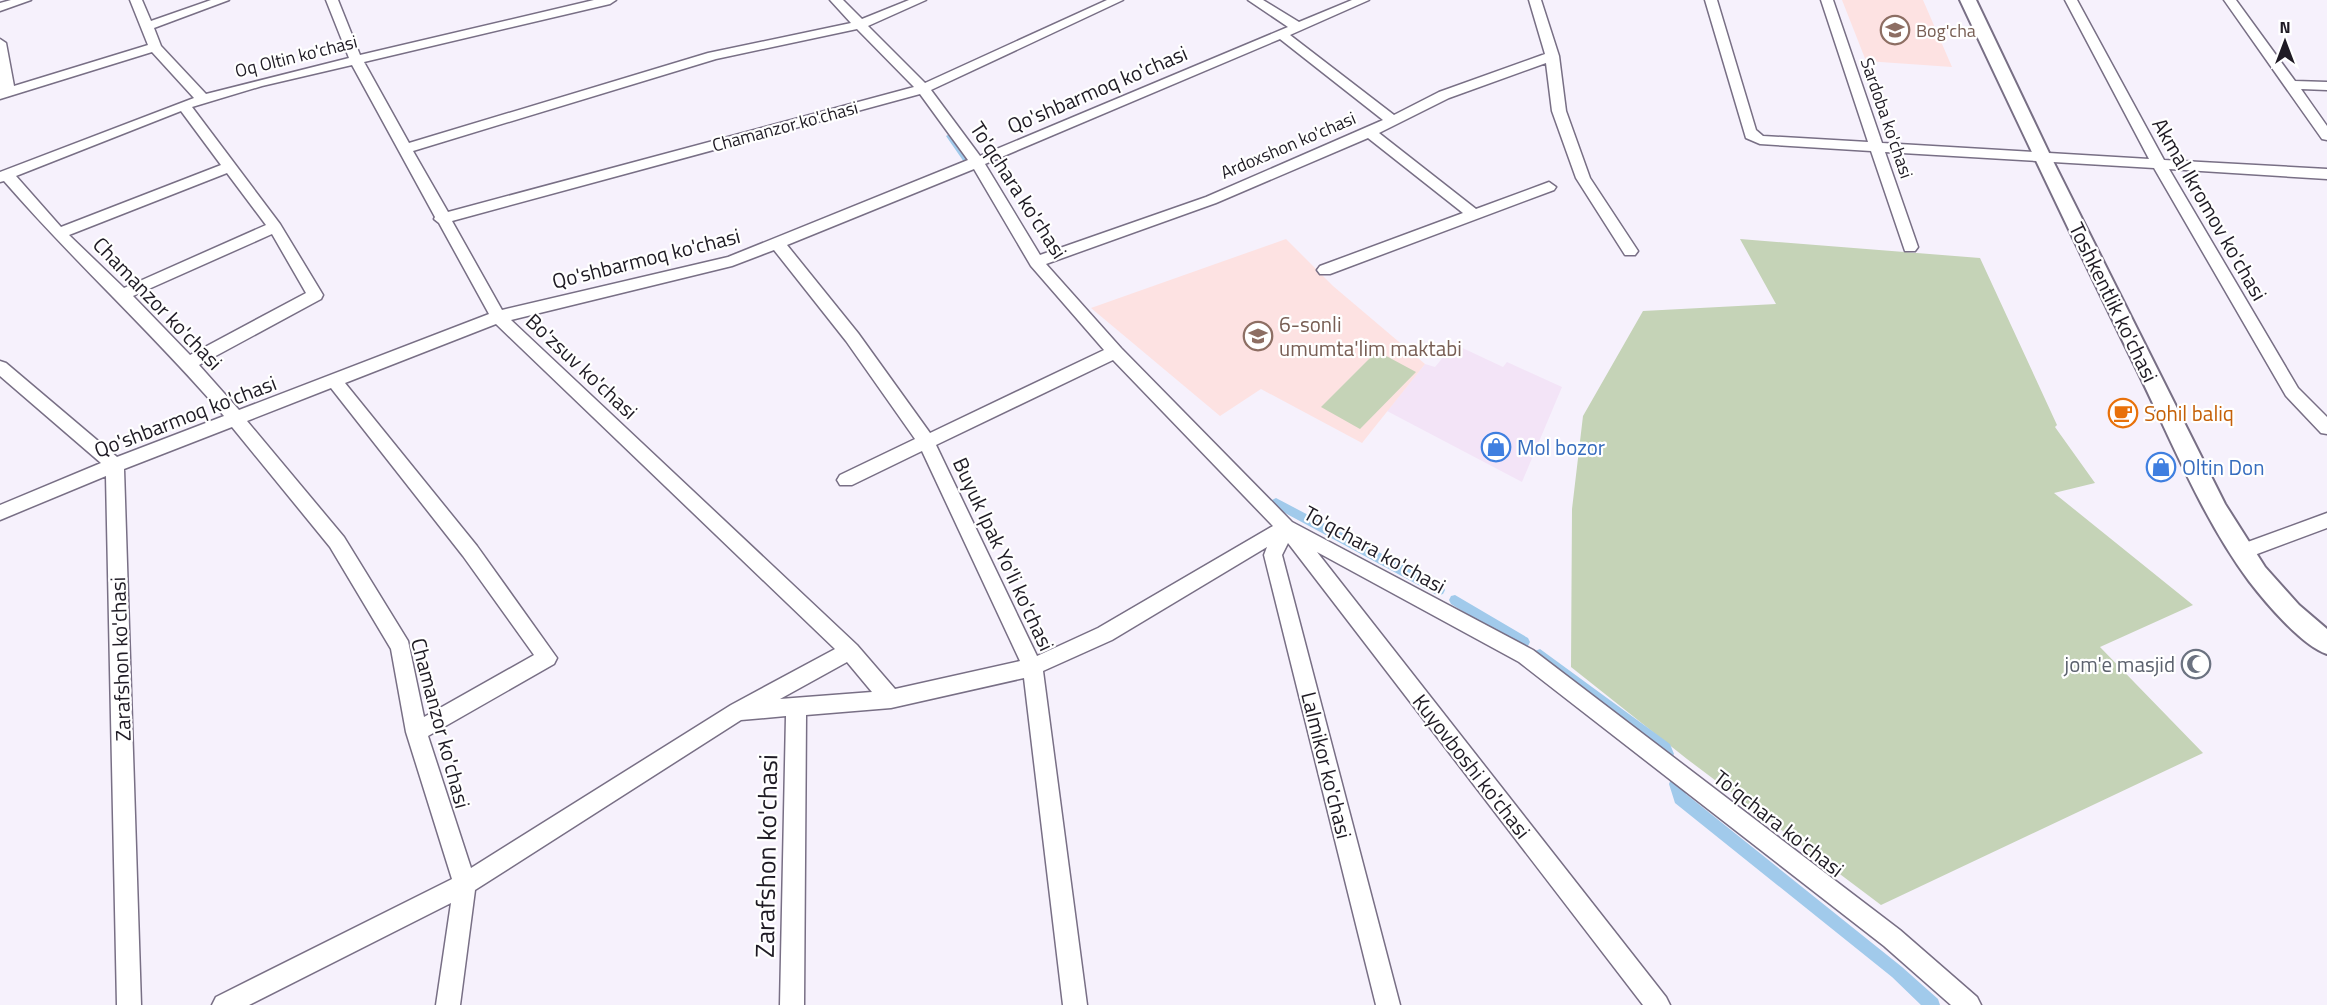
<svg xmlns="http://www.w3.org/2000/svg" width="2327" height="1005" viewBox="0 0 2327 1005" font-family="'Titillium Web',sans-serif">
	<rect width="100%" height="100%" fill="#f6f1fc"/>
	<path fill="#f3e4f7" d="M 1454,344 L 1503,367 L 1507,362 L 1562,387 L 1522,482 L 1387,411 L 1425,364 L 1435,367 Z"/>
	<path fill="#fde2e2" d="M 1842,0 L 1923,0 L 1952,67 L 1866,61 Z
		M 1286,239 L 1333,286 L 1425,364 L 1362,443 L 1261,389 L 1220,416 L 1091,308 Z"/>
	<path fill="#c5d3b7" d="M 1740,239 L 1980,258 L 2057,425 L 2055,427 L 2095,483 L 2054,493 L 2193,605 L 2100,647 L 2203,753 L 1881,905 L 1687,759 L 1571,667 L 1572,509 L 1583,416 L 1643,311 L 1776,304 Z
		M 1377,351 L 1416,372 L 1360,429 L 1321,407 Z"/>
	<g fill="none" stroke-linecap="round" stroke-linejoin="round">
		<path fill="#a1caeb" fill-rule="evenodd" d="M 951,133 L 954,134 L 970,158 L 970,162 L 964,162 L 946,136 Z
			M 1276,498 L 1443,586 L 1445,590 L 1443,594 L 1439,595 L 1435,594 L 1272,506 L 1270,503 L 1272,500 Z
			M 1455,595 L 1528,638 L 1530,642 L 1528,646 L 1523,648 L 1518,646 L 1451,604 L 1449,600 L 1451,596 Z
			M 1540,649 L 1670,744 L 1674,754 L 1672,758 L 1667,760 L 1662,758 L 1659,752 L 1535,659 L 1533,655 L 1535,651 Z
			M 1676,778 L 1681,779 L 1686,794 L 1902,967 L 1938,999 L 1940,1005 L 1921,1005 L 1892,977 L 1675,803 L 1669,784 L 1671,779 Z"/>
		<g stroke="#786f85" stroke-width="3">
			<path id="minor" d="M 11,0 L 31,0 L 0,11 L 0,3 Z
				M 130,0 L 142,0 L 151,21 L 211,0 L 229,0 L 154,28 L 161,46 L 206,94 L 349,58 L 326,0 L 338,0 L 360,55 L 594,0 L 616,0 L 610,4 L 364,62 L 409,143 L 708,53 L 851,23 L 830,0 L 843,0 L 862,19 L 909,0 L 926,0 L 868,26 L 925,83 L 1107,0 L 1123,0 L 931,90 L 980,156 L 1288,27 L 1248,0 L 1263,0 L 1299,22 L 1352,0 L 1369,0 L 1290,35 L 1394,115 L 1439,92 L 1545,54 L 1529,0 L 1541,0 L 1559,56 L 1566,111 L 1590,178 L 1638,251 L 1635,255 L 1625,255 L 1576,178 L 1552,111 L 1546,63 L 1449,98 L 1379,133 L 1476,209 L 1549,182 L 1556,187 L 1554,190 L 1330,274 L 1320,274 L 1317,270 L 1320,266 L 1463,213 L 1368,138 L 1216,203 L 1046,264 L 1121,348 L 1292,522 L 1533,650 L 1900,930 L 1977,997 L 1981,1005 L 1951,1005 L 1884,946 L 1519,662 L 1317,552 L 1666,997 L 1670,1005 L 1643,1005 L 1288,543 L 1282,555 L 1400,1005 L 1376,1005 L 1264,555 L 1267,547 L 1112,640 L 1043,671 L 1087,1005 L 1063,1005 L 1024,678 L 891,708 L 806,715 L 804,1005 L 780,1005 L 786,716 L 741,720 L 475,890 L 460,1005 L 436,1005 L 451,903 L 249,1005 L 212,1005 L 216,997 L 452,879 L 406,732 L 391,649 L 330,547 L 232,427 L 124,469 L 141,1005 L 117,1005 L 106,476 L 0,520 L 0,505 L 101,463 L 0,376 L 0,361 L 6,363 L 117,457 L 224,416 C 154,334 74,262 4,181 L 0,182 L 0,172 L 194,98 L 152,52 L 0,99 L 0,39 L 6,43 L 14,86 L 148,45 ZM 857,29 L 914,87 L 448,212 L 413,151 L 716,59 ZM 1280,39 L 1383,120 L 1206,197 L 1040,255 L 985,164 ZM 352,65 L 435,217 L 434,219 L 439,223 L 489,314 L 239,410 L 199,365 L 321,299 L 323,295 L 280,224 L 192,107 L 262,86 ZM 920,94 L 968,160 L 728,257 L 502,310 L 452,221 ZM 181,111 L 221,165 L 61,227 L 16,176 ZM 974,169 L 1031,266 L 1104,350 L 930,433 L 858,333 L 787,245 ZM 227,173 L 266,225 L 124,288 L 69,235 ZM 272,234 L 306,293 L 190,355 L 133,296 ZM 774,250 L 846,341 L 915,439 L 840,475 L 837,480 L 840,485 L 852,485 L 922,451 L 1020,661 L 895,689 L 857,645 L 511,320 L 732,266 ZM 496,324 L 835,649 L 731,705 L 471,868 L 428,736 L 554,664 L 557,658 L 477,546 L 345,383 ZM 1113,360 L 1273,526 L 1098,628 L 1037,656 L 936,445 ZM 331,388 L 463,556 L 534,655 L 424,717 L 408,641 L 344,537 L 247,421 ZM 847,662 L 872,692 L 780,699 Z
				M 1705,0 L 1717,0 L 1756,130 L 1763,136 L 1868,142 L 1821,0 L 1833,0 L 1882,143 L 2149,159 L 2065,0 L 2077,0 L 2164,160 L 2327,169 L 2327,179 L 2169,169 L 2298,388 L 2327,417 L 2327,434 L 2321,433 L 2286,396 L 2154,168 L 1885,152 L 1918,247 L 1915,251 L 1905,251 L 1871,151 L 1760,144 L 1746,138 Z
				M 2224,0 L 2236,0 L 2295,81 L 2327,82 L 2327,90 L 2301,89 L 2327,126 L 2327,140 L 2322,139 Z
				M 2327,513 L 2327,528 L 2241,560 L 2234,557 L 2232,552 L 2234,547 Z"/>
		</g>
		<g stroke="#786f85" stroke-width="4">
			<path id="major" d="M 1960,0 L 1976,0 L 2051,157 L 2225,504 L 2265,567 L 2299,605 L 2327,629 L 2327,654 C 2302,646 2265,602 2249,581 C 2201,516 2171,439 2136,368 C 2076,246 2018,123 1960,0 Z"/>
		</g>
		<use href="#minor" fill="#fff" fill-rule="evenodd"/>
		<use href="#major" fill="#fff" fill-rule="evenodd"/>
	</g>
	<defs>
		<g id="school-ring" transform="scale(1.5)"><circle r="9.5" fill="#fff" stroke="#8d6e63" stroke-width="1.5"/><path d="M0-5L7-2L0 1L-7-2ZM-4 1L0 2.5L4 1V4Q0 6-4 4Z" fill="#8d6e63"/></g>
		<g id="cafe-ring" transform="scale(1.5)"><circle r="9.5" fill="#fff" stroke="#e8710a" stroke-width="1.5"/><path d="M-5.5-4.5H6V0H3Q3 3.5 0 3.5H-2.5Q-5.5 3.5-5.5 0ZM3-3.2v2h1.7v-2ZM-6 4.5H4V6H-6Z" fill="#e8710a"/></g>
		<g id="shop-ring" transform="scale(1.5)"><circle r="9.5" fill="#fff" stroke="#3f7fe0" stroke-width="1.5"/><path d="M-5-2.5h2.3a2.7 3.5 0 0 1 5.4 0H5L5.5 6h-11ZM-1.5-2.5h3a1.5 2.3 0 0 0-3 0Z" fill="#3f7fe0"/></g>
		<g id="mosque-ring" transform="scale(1.5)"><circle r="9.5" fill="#fff" stroke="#6b7280" stroke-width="1.5"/><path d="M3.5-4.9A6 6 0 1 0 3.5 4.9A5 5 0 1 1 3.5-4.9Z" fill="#6b7280"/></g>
	</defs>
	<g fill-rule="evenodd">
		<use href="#school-ring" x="1895" y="30"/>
		<use href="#school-ring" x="1258" y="336"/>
		<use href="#cafe-ring" x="2123" y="413"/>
		<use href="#shop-ring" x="1496" y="447"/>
		<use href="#shop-ring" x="2161" y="467"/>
		<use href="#mosque-ring" x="2196" y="664"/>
	</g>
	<g text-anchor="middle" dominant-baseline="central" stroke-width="4.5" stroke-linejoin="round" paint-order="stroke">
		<g font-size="18" fill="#785e54" stroke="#fff" text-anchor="start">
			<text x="1916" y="30">Bog'cha</text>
		</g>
		<g font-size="18" fill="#1f1b24" stroke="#fff">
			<text transform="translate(296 56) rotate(-14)">Oq Oltin ko'chasi</text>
			<text transform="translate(1887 118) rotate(71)">Sardoba ko'chasi</text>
			<text transform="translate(785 126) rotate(-15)">Chamanzor ko'chasi</text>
			<text transform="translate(1288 145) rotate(-23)">Ardoxshon ko'chasi</text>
		</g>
		<g font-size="21" fill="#1f1b24" stroke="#fff">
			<text transform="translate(1097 89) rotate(-23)">Qo'shbarmoq ko'chasi</text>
			<text transform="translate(1019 190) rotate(57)">To'qchara ko'chasi</text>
			<text transform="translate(2210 209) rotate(60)">Akmal Ikromov ko'chasi</text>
			<text transform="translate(646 258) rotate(-14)">Qo'shbarmoq ko'chasi</text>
			<text transform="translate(2114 302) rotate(64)">Toshkentlik ko'chasi</text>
			<text transform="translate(158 303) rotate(46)">Chamanzor ko'chasi</text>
			<text transform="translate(582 366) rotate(43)">Bo'zsuv ko'chasi</text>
			<text transform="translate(185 416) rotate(-21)">Qo'shbarmoq ko'chasi</text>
			<text transform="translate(1375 549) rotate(29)">To'qchara ko'chasi</text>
			<text transform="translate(1004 554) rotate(65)">Buyuk Ipak Yo'li ko'chasi</text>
			<text transform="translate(120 659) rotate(-92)">Zarafshon ko'chasi</text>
			<text transform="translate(441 723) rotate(75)">Chamanzor ko'chasi</text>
			<text transform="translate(1327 765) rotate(76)">Lalmikor ko'chasi</text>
			<text transform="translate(1472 766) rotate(52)">Kuyovboshi ko'chasi</text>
			<text transform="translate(1779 823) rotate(38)">To'qchara ko'chasi</text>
		</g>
		<g font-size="21" fill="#785e54" stroke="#fff" text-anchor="start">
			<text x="1279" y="324">6-sonli<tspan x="1279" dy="24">umumta'lim maktabi</tspan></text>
		</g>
		<g font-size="21" fill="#c56008" stroke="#fff" text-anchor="start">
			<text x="2144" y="413">Sohil baliq</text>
		</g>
		<g font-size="21" fill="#366cbe" stroke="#fff" text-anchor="start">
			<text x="1517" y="447">Mol bozor</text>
			<text x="2182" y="467">Oltin Don</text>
		</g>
		<g font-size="21" fill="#5b616d" stroke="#fff" text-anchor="end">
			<text x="2175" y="664">jom'e masjid</text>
		</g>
		<g font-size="26" fill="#1f1b24" stroke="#fff">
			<text transform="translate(766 856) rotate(-89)">Zarafshon ko'chasi</text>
		</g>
	</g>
	<g transform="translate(2285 42)" stroke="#ffffff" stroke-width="4.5" paint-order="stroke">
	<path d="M0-4.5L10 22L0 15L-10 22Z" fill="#1f1b24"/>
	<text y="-9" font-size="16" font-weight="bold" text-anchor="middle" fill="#1f1b24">N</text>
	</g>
</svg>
